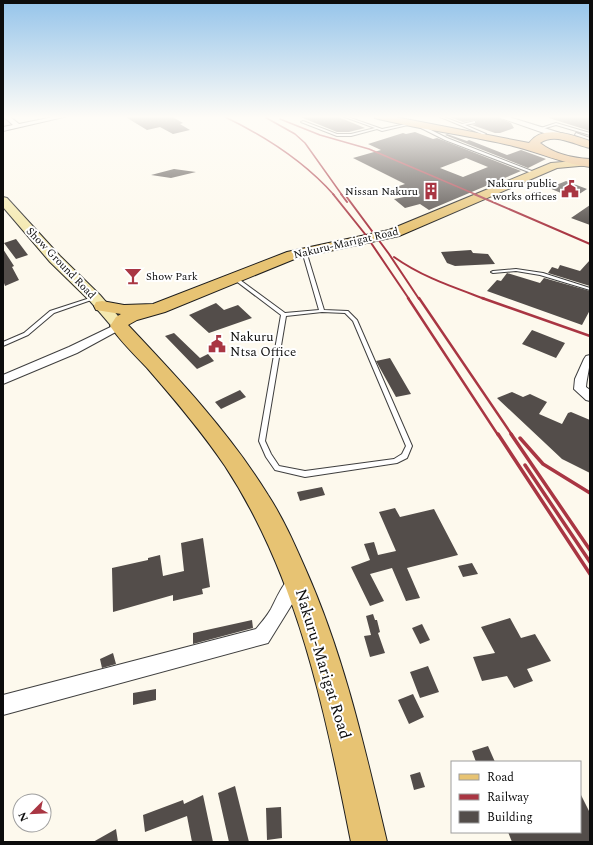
<svg xmlns="http://www.w3.org/2000/svg" width="593" height="845" viewBox="0 0 593 845" font-family="Spectral,serif">
	<rect width="100%" height="100%" fill="#fdf9ed"/>
	<path fill="#534d4a" fill-rule="evenodd" d="M 124,116 L 171,116 L 183,123 L 180,124 L 190,130 L 173,134 L 160,127 L 147,130 Z
		M 298,116 L 336,116 L 365,128 L 349,132 L 337,132 Z
		M 449,116 L 494,116 L 511,123 L 514,128 L 500,133 L 495,133 L 472,125 L 476,124 L 476,120 L 463,122 L 449,117 Z
		M 549,116 L 590,116 L 590,131 L 549,118 Z
		M 415,132 L 433,139 L 437,138 L 521,171 L 429,210 L 420,204 L 405,208 L 394,199 L 414,195 L 396,187 L 405,184 L 353,158 L 381,150 L 368,144 L 403,133 L 406,134 ZM 466,158 L 488,167 L 463,177 L 440,168 Z
		M 447,134 L 467,141 L 469,140 L 507,155 L 521,150 L 546,159 L 528,168 L 445,135 Z
		M 174,169 L 196,172 L 171,178 L 151,175 Z
		M 566,181 L 587,189 L 573,198 L 549,188 Z
		M 590,205 L 590,225 L 571,218 Z
		M 16,239 L 28,255 L 16,259 L 4,243 Z
		M 3,249 L 14,266 L 12,267 L 19,280 L 5,286 L 3,280 Z
		M 471,250 L 473,253 L 488,254 L 495,264 L 455,266 L 447,263 L 441,252 Z
		M 590,260 L 590,286 L 548,273 L 552,267 L 558,269 L 560,265 L 580,271 Z
		M 507,273 L 540,283 L 544,278 L 590,291 L 590,310 L 582,325 L 487,291 L 497,280 L 501,281 Z
		M 216,303 L 224,310 L 238,305 L 252,318 L 209,333 L 189,315 Z
		M 532,330 L 565,343 L 556,358 L 522,344 Z
		M 174,333 L 200,358 L 208,354 L 214,361 L 197,369 L 165,336 Z
		M 390,358 L 411,394 L 396,397 L 376,361 Z
		M 240,390 L 246,397 L 221,409 L 215,402 Z
		M 512,392 L 523,397 L 530,394 L 547,402 L 539,414 L 562,424 L 568,413 L 571,412 L 590,420 L 590,473 L 562,459 L 497,398 Z
		M 322,487 L 325,495 L 300,501 L 297,492 Z
		M 395,508 L 400,517 L 434,509 L 458,555 L 407,568 L 420,598 L 406,601 L 392,568 L 370,574 L 384,601 L 370,606 L 351,567 L 370,560 L 364,544 L 374,542 L 378,555 L 396,551 L 379,512 Z
		M 203,538 L 210,587 L 202,589 L 203,594 L 173,601 L 173,595 L 113,612 L 112,568 L 148,560 L 148,558 L 160,555 L 163,576 L 184,571 L 181,543 Z
		M 472,563 L 478,574 L 463,577 L 458,566 Z
		M 373,614 L 375,620 L 377,620 L 380,632 L 378,633 L 385,653 L 370,657 L 364,636 L 371,635 L 366,616 Z
		M 510,618 L 521,638 L 535,634 L 551,661 L 527,669 L 533,681 L 514,688 L 507,676 L 482,681 L 473,657 L 495,653 L 481,627 Z
		M 252,620 L 253,628 L 193,644 L 193,633 Z
		M 422,624 L 430,640 L 420,644 L 412,628 Z
		M 113,653 L 116,664 L 102,668 L 100,659 Z
		M 428,666 L 439,692 L 420,698 L 410,672 Z
		M 156,689 L 156,700 L 133,705 L 133,693 Z
		M 413,694 L 424,717 L 409,724 L 398,700 Z
		M 488,746 L 495,762 L 476,762 L 472,751 Z
		M 420,772 L 425,787 L 414,790 L 410,775 Z
		M 235,786 L 249,842 L 229,842 L 218,793 Z
		M 580,793 L 590,813 L 590,842 L 512,842 L 508,832 L 580,832 Z
		M 203,795 L 213,842 L 192,842 L 187,816 L 145,832 L 143,815 L 183,800 L 184,804 Z
		M 281,807 L 282,838 L 267,840 L 266,808 Z
		M 116,829 L 118,842 L 93,842 Z"/>
	<g fill="none" stroke-linecap="round" stroke-linejoin="round">
		<g stroke="#3f3f3f" stroke-width="2">
			<path id="service" d="M 342,116 L 345,116 L 382,129 L 411,123 L 412,124 L 382,131 L 377,129 L 351,136 L 337,136 L 301,122 L 303,121 L 337,134 L 351,134 L 375,128 Z
				M 438,116 L 441,116 L 462,124 L 475,121 L 475,123 L 465,125 L 486,134 L 484,135 Z
				M 556,123 L 590,133 L 590,135 L 556,125 L 542,129 L 541,128 Z
				M 419,125 L 421,125 L 447,138 L 537,173 L 534,174 L 445,140 L 419,127 Z
				M 576,133 L 590,138 L 590,140 L 575,135 Z
				M 303,250 L 306,251 L 324,310 L 348,311 L 357,320 L 412,446 L 407,458 L 397,463 L 305,477 L 275,470 L 266,457 L 259,441 L 281,315 L 232,278 L 234,277 L 236,277 L 285,313 L 319,310 L 302,251 ZM 322,312 L 345,313 L 353,321 L 406,446 L 402,454 L 394,459 L 305,471 L 279,466 L 271,454 L 265,441 L 286,316 Z
				M 516,269 L 543,273 L 590,288 L 590,290 L 540,275 L 516,271 L 493,273 L 491,272 L 493,271 Z
				M 93,297 L 97,297 L 97,298 L 54,313 L 28,335 L 3,346 L 3,342 L 24,333 L 50,311 Z"/>
		</g>
		<g stroke="#3f3f3f" stroke-width="2">
			<path id="minor" d="M 3,116 L 9,116 L 19,124 L 58,116 L 68,116 L 3,131 L 3,127 L 13,125 Z
				M 119,323 L 124,326 L 123,328 L 77,353 L 3,384 L 3,375 L 69,347 Z
				M 590,355 C 590,368 587,376 586,387 L 590,390 L 590,401 L 586,400 L 574,389 L 575,379 L 584,359 L 586,356 Z
				M 299,572 L 305,574 L 307,580 L 268,643 L 3,715 L 3,695 L 256,629 C 261,623 267,616 271,609 C 278,596 284,578 299,572 Z"/>
		</g>
		<g stroke="#3f3f3f" stroke-width="2">
			<path id="tertiary" d="M 495,116 L 506,116 L 570,136 L 571,138 L 570,140 L 564,140 Z"/>
		</g>
		<g stroke="#2e2e2e" stroke-width="2">
			<path id="secondary" d="M 3,197 L 7,198 L 60,256 L 100,295 L 124,323 L 126,326 L 124,329 L 119,331 L 114,329 L 90,301 L 50,262 L 3,207 Z"/>
		</g>
		<g stroke="#1d1d1d" stroke-width="2">
			<path id="primary" d="M 586,160 L 590,161 L 590,165 L 557,168 L 399,236 L 297,258 L 165,312 L 137,320 L 128,325 C 179,379 229,432 268,495 C 283,518 294,543 305,568 C 344,655 365,749 387,842 L 351,842 C 325,712 299,579 225,466 C 202,432 175,400 148,369 C 135,355 121,342 110,326 L 116,317 L 121,314 L 96,310 L 94,306 L 96,302 L 102,301 L 124,305 L 153,304 L 287,252 L 389,230 L 551,163 Z"/>
		</g>
		<g stroke="#1d1d1d" stroke-width="2">
			<path id="trunk" d="M 374,116 L 390,116 L 529,143 C 543,124 572,135 590,141 L 590,148 C 575,145 555,132 540,143 C 554,154 573,158 590,159 L 590,167 C 563,164 539,152 513,146 C 468,135 421,130 375,118 Z"/>
		</g>
		<use href="#service" fill="#fff" fill-rule="evenodd"/>
		<use href="#minor" fill="#fff" fill-rule="evenodd"/>
		<use href="#tertiary" fill="#fff" fill-rule="evenodd"/>
		<use href="#secondary" fill="#f4e9b0" fill-rule="evenodd"/>
		<use href="#primary" fill="#e7c373" fill-rule="evenodd"/>
		<use href="#trunk" fill="#e4ad6c" fill-rule="evenodd"/>
		<path stroke="#a93643" stroke-width="1.5" d="M 223,116 C 265,136 303,160 334,195
			M 263,116 L 295,134 L 305,143 L 342,195
			M 280,119 L 320,135 L 369,149 L 477,195"/>
		<path stroke="#a93643" stroke-width="2" d="M 333,194 L 365,234 L 409,299
			M 341,194 L 347,202
			M 474,194 L 590,244
			M 346,196 L 389,254 L 419,299
			M 394,257 C 422,277 453,287 485,299"/>
		<path stroke="#a93643" stroke-width="2.5" d="M 408,298 L 498,435
			M 419,298 L 512,435
			M 482,298 L 590,336"/>
		<path stroke="#a93643" stroke-width="3.5" d="M 498,434 L 590,574
			M 511,434 L 590,550
			M 520,438 L 543,464 L 590,493
			M 525,465 L 590,562"/>
	</g>
	<linearGradient id="sky" x2="0" y2="1"><stop stop-color="#95c4ea"/><stop offset="0.5" stop-color="#fefcf7"/><stop offset="1" stop-color="#fefcf7" stop-opacity="0"/></linearGradient>
	<rect width="593" height="234" fill="url(#sky)"/>
	<defs>
		<g id="civic-bare" transform="scale(1.38)"><path d="M-.6-6.5H3V-4.5H.6V-3L4-1V1h2V6H-6V1h2V-1L-.6-3ZM-1.2 2.5V6h2.4V2.5Z" fill="#a93643" stroke="#fff" stroke-width="2.5" paint-order="stroke"/></g>
		<g id="building-bare" transform="scale(1.38)"><path d="M-4-6H4V6H1V3H-1V6H-4ZM-2.5-4.3h1.7v1.8h-1.7ZM.8-4.3h1.7v1.8H.8ZM-2.5-1h1.7V.8h-1.7ZM.8-1h1.7V.8H.8Z" fill="#a93643" stroke="#fff" stroke-width="2.5" paint-order="stroke"/></g>
		<g id="bar-bare" transform="scale(1.38)"><path d="M-6-5H6L.8 .8V4.5H3.5V6h-7V4.5H-.8V.8Z" fill="#a93643" stroke="#fff" stroke-width="2.5" paint-order="stroke"/></g>
	</defs>
	<g fill-rule="evenodd">
		<use href="#civic-bare" x="570" y="189"/>
		<use href="#building-bare" x="431" y="191"/>
		<use href="#bar-bare" x="133" y="276"/>
		<use href="#civic-bare" x="217" y="344"/>
	</g>
	<g text-anchor="middle" dominant-baseline="central" stroke-width="4" stroke-linejoin="round" paint-order="stroke">
		<g font-size="11" fill="#0c0c0c" stroke="#fff" text-anchor="end">
			<text x="557" y="183">Nakuru public<tspan x="557" dy="13">works offices</tspan></text>
			<text x="418" y="191">Nissan Nakuru</text>
			<text x="146" y="276" text-anchor="start">Show Park</text>
		</g>
		<g font-size="11" fill="#0c0c0c" stroke="#fff">
			<text transform="translate(346 243) rotate(-13)">Nakuru-Marigat Road</text>
			<text transform="translate(61 263) rotate(46)">Show Ground Road</text>
		</g>
		<g font-size="13" fill="#0c0c0c" stroke="#fff" text-anchor="start">
			<text x="230" y="337">Nakuru<tspan x="230" dy="15">Ntsa Office</tspan></text>
		</g>
		<g font-size="16" fill="#0c0c0c" stroke="#fff">
			<text transform="translate(323 664) rotate(73)">Nakuru-Marigat Road</text>
		</g>
	</g>
	<rect width="593" height="845" fill="none" stroke="#0c0c0c" stroke-width="8"/>
	<rect x="451" y="761" width="130" height="72" fill="#ffffff" stroke="#9e9e9e"/>
	<rect x="459" y="774" width="20" height="6" fill="#e7c373" stroke="#9e9e9e"/>
	<text x="487" y="781" font-size="12" fill="#0c0c0c">Road</text>
	<rect x="459" y="794" width="20" height="6" fill="#a93643" stroke="#9e9e9e"/>
	<text x="487" y="801" font-size="12" fill="#0c0c0c">Railway</text>
	<rect x="459" y="811" width="20" height="12" fill="#534d4a" stroke="#9e9e9e"/>
	<text x="487" y="821" font-size="12" fill="#0c0c0c">Building</text>
	<g transform="translate(32 813) rotate(246)"><circle r="19" fill="#ffffff" stroke="#9e9e9e"/>
	<path d="M0-3L7 15L0 10L-7 15Z" fill="#a93643"/>
	<text y="-6" font-size="11" font-weight="bold" text-anchor="middle" fill="#0c0c0c">N</text>
	</g>
</svg>
